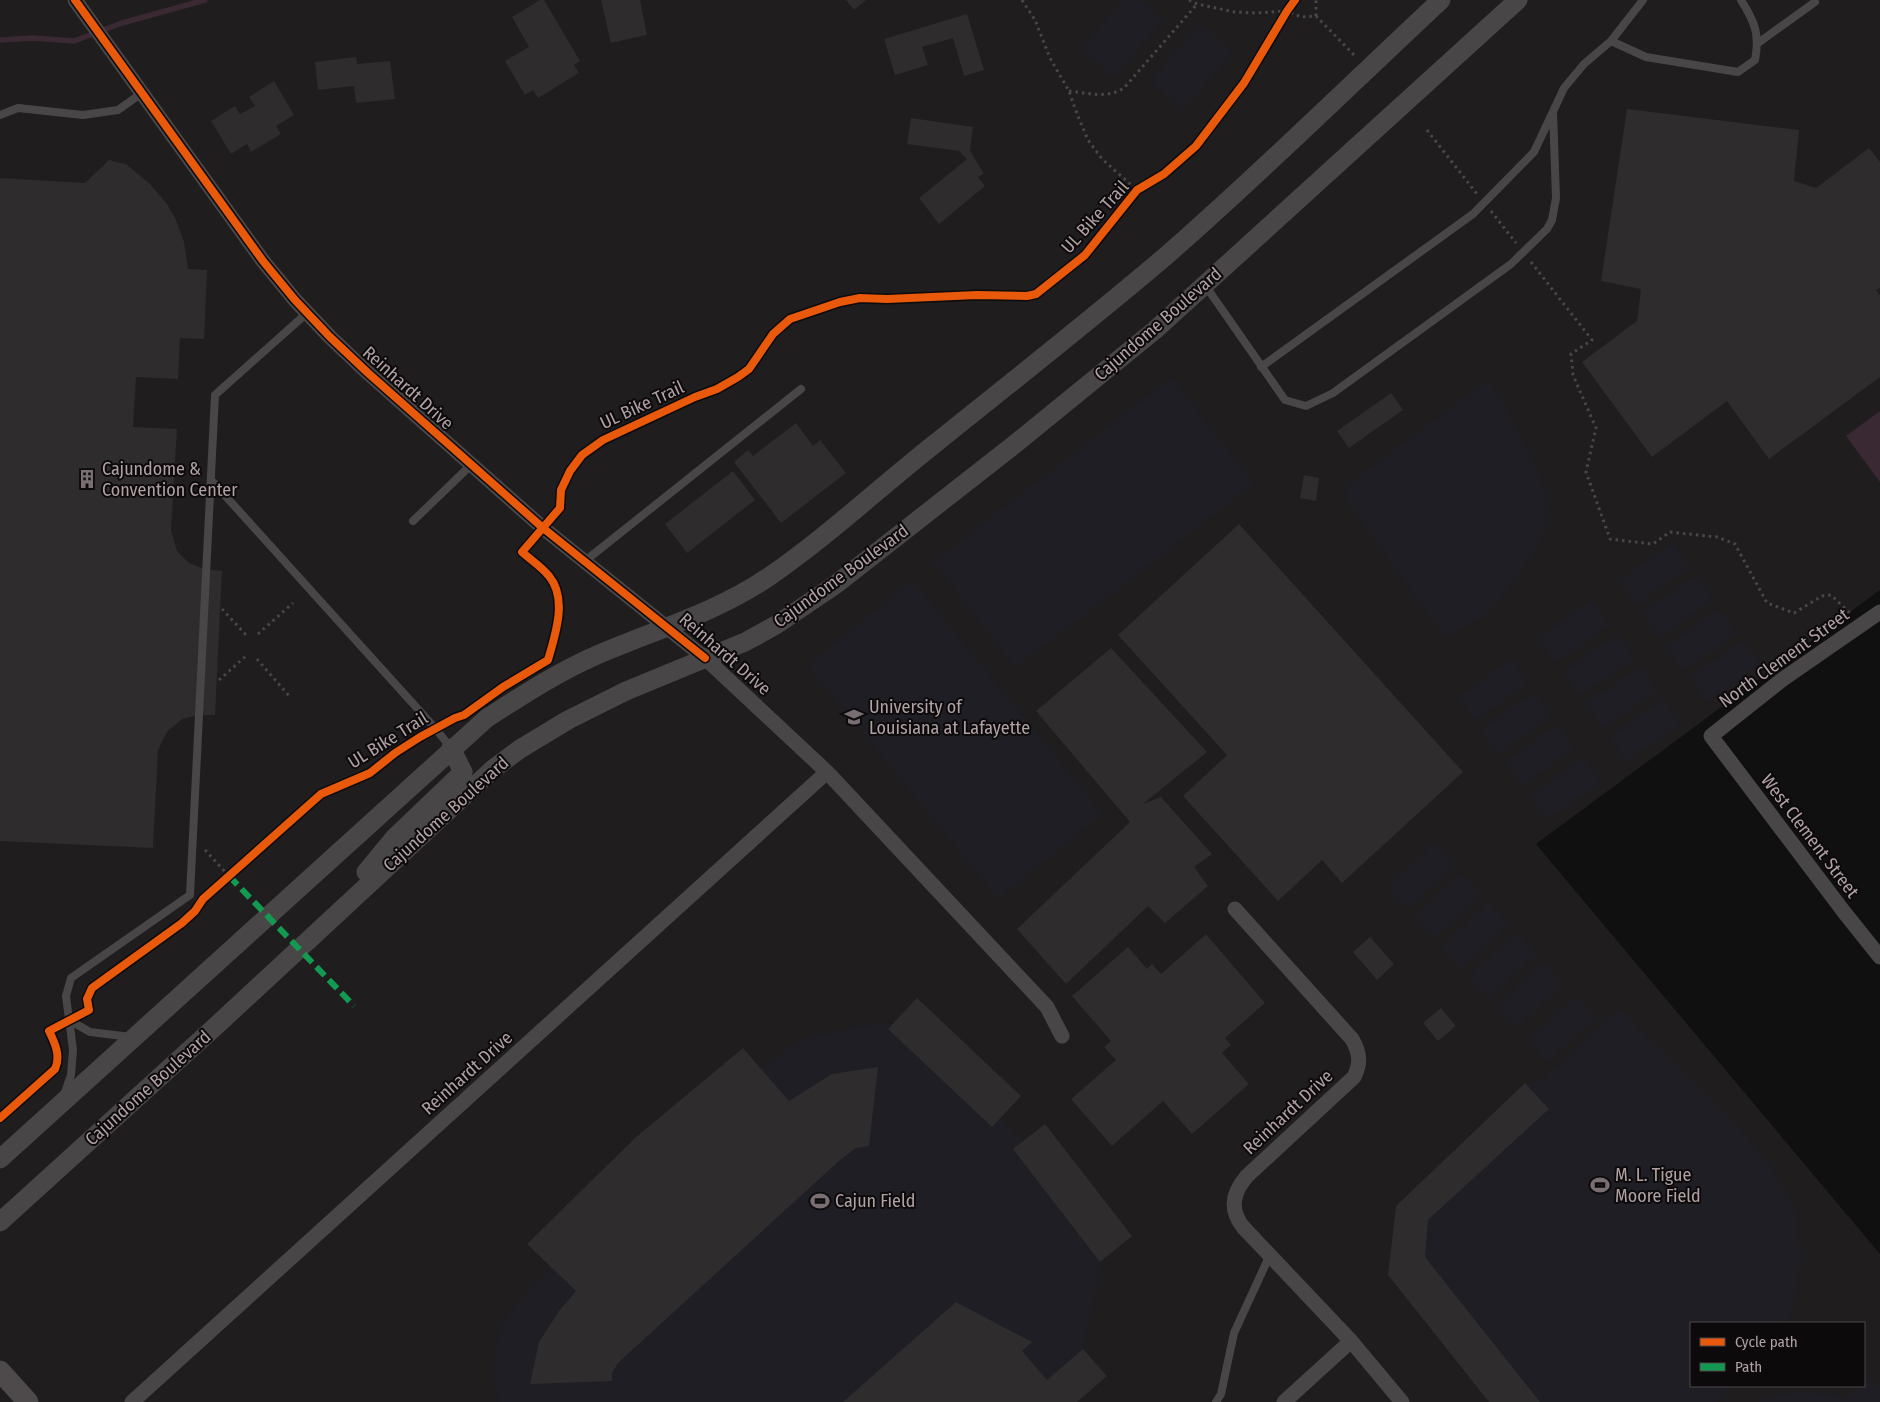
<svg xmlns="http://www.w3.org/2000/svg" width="1880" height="1402" viewBox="0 0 1880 1402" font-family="'Fira Sans Condensed',sans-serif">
	<rect width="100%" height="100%" fill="#101010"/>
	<path fill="#1f1d1d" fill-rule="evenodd" d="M 0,0 L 1880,0 L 1880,590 L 1536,844 L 1880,1254 L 1880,1402 L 0,1402 ZM 1691,1323 L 1864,1323 L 1864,1386 L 1691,1386 Z"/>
	<path fill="#1f1e25" d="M 1123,0 L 1140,0 L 1163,20 L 1114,78 L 1081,49 Z
		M 1200,24 L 1233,53 L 1183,110 L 1150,81 Z
		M 1172,377 L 1254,484 L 1015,668 L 934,562 Z
		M 1490,379 L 1532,459 L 1544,488 L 1547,511 L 1545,529 L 1534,553 L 1497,603 L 1472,624 L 1445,637 L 1347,501 L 1347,485 Z
		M 1673,543 L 1690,567 L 1636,605 L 1619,580 Z
		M 1696,575 L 1713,599 L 1660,637 L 1642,613 Z
		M 913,580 L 1102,814 L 998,899 L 808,665 Z
		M 1592,600 L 1609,625 L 1556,663 L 1539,638 Z
		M 1719,609 L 1736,633 L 1683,671 L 1666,647 Z
		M 1617,634 L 1634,658 L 1580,696 L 1563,672 Z
		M 1743,640 L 1761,664 L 1707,702 L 1690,678 Z
		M 1511,659 L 1528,683 L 1475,721 L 1458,697 Z
		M 1640,666 L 1657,690 L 1604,728 L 1586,704 Z
		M 1534,692 L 1551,716 L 1498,754 L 1481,730 Z
		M 1663,699 L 1681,723 L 1627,761 L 1610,737 Z
		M 1558,724 L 1575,748 L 1522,786 L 1505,762 Z
		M 1584,758 L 1601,782 L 1548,820 L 1531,796 Z
		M 1435,843 L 1455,865 L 1407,909 L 1387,888 Z
		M 1462,873 L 1482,894 L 1434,939 L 1414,917 Z
		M 1489,902 L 1509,924 L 1462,968 L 1441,947 Z
		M 1517,932 L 1537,953 L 1489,998 L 1469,976 Z
		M 1543,962 L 1563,984 L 1516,1028 L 1496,1007 Z
		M 1576,996 L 1596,1017 L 1548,1062 L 1528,1040 Z
		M 1619,1009 L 1734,1122 L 1770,1165 L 1797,1212 L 1801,1262 L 1791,1316 L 1785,1323 L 1691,1323 L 1691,1386 L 1732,1386 L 1715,1402 L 1489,1402 L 1388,1275 L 1396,1206 L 1525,1083 L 1540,1082 Z
		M 883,1022 L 932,1049 L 1040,1158 L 1098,1244 L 1098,1279 L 1083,1349 L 1107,1376 L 1077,1402 L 499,1402 C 489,1378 493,1342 506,1320 C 514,1304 538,1282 551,1267 L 527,1244 L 636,1137 L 743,1048 L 761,1070 L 789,1048 L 815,1036 Z
		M 1871,1377 L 1880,1388 L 1880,1402 L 1756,1402 C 1789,1391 1813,1389 1846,1399 L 1861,1386 L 1864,1386 L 1864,1384 Z"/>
	<path fill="#3a2932" d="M 1880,411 L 1880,482 L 1846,436 Z"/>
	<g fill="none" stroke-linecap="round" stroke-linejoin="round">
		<path stroke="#3a2932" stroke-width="5.5" d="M 0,40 L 33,38 L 74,41 L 122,23 L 205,0"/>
	</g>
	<path fill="#2e2c2c" d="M 540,0 L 544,0 L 580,61 L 574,65 L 579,73 L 538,98 L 533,90 L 525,95 L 505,61 L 529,47 L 512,17 Z
		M 601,0 L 640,0 L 647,35 L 611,43 Z
		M 846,0 L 866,0 L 854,10 Z
		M 967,14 L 984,70 L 964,76 L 953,38 L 922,47 L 928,65 L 895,75 L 884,39 Z
		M 356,57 L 357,64 L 390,61 L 395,99 L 356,103 L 354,86 L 318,90 L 315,62 Z
		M 274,81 L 294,115 L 276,126 L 281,134 L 251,152 L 247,144 L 231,154 L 211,121 L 235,106 L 240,114 L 255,106 L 249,97 Z
		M 1627,109 L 1799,130 L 1794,181 L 1816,188 L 1869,148 L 1880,162 L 1880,288 L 1876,290 L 1880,295 L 1880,377 L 1769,459 L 1727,401 L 1652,457 L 1582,362 L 1637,321 L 1641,289 L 1601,281 Z
		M 911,118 L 973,127 L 970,151 L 984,174 L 978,177 L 985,186 L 939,224 L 919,198 L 967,159 L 959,151 L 907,144 Z
		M 109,160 L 126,164 L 150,184 L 167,204 L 176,220 L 184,242 L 188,269 L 207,270 L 204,339 L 180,338 L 178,379 L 136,377 L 133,427 L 177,429 L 171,530 L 177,551 L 189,563 L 205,569 L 222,571 L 215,715 L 198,715 L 182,719 L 167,732 L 158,750 L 153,848 L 0,841 L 0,178 L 85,183 Z
		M 1391,393 L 1403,410 L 1349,448 L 1337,431 Z
		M 796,423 L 813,446 L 820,440 L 846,473 L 781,523 L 734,462 L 748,450 L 753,456 Z
		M 733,471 L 755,500 L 687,553 L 665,524 Z
		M 1304,475 L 1319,478 L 1316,501 L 1300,498 Z
		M 1239,524 L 1463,772 L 1342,883 L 1322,860 L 1278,901 L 1183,796 L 1227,755 L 1118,635 Z
		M 1111,648 L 1207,752 L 1143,804 L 1161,797 L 1212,854 L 1194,867 L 1208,886 L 1165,923 L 1148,906 L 1066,984 L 1017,929 L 1130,822 L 1036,711 Z
		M 1206,934 L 1265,1003 L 1225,1038 L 1231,1045 L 1222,1053 L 1249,1084 L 1192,1134 L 1163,1101 L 1112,1146 L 1071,1099 L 1116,1060 L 1104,1047 L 1111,1041 L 1072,996 L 1128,947 L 1147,969 L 1152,964 L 1161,974 Z
		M 1370,937 L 1394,964 L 1377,980 L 1353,952 Z
		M 917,998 L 1021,1096 L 992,1127 L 888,1029 Z
		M 1441,1008 L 1456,1026 L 1438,1041 L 1423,1023 Z
		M 743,1048 L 789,1101 L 832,1074 L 878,1067 L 869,1146 L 856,1148 L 840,1160 L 618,1363 L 612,1373 L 612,1381 L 530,1384 L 539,1342 L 559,1311 L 576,1291 L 527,1244 L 636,1137 Z
		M 1525,1083 L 1549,1109 L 1428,1220 L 1425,1257 L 1540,1402 L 1489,1402 L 1388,1275 L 1396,1206 Z
		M 1045,1124 L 1132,1236 L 1100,1262 L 1013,1149 Z
		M 956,1302 L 1032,1342 L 1022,1351 L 1047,1380 L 1083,1349 L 1107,1376 L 1077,1402 L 843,1402 Z"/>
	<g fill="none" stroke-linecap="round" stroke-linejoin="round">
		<path stroke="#4b4748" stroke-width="3" stroke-dasharray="2.5 4" stroke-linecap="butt" d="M 1022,0 L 1035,20 L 1050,58 L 1069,91 L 1077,114 L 1088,140 L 1102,159 L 1137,190
			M 1189,0 L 1197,4 L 1235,12 L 1256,13 L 1287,11 L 1301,17 L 1316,16 L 1356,57
			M 1316,16 L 1316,0
			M 1069,91 C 1088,93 1107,99 1124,88 L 1197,4
			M 1427,130 L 1477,194
			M 1491,211 L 1516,243
			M 1531,262 L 1592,340 L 1571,354 L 1573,375 L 1596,428 L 1586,472 L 1610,539 L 1653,544 L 1670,532 L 1717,537 L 1735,544 L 1767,603 L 1794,613 L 1822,596 L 1831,595 L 1851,614
			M 222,609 L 247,636
			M 258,634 L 293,603
			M 257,659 L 290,697
			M 219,680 L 246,656
			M 205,850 L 229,876"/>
		<path stroke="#494647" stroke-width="8" d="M 1611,41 L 1646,57 L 1738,72 L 1755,60 C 1760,35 1755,22 1741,0
			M 1758,43 L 1815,2
			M 0,115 L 18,108 L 83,115 L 118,110 L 142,93
			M 1205,285 L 1285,400 L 1306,406 L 1333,393 L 1511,264 L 1547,229 L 1552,220 L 1556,198 L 1553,112
			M 1261,367 L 1473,214 L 1534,152 L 1564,88 L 1584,64 L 1611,41 L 1643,0
			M 211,480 L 435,728 L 451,748
			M 413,521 L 472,464
			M 585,561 L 801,389
			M 69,1020 L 90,1032 L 131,1037
			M 64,1095 L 71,1075 L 73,1050 L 66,996 L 71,978 L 190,895 L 215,395 L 307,313
			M 1216,1402 L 1221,1394 L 1234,1333 L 1269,1257"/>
		<path stroke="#494647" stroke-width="15" d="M 75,0 L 263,261 L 295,300 L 330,337 L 368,373 L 543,528 L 705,658 L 827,772 L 1047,1007 L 1062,1036
			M 1880,612 L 1783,679 L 1711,736 L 1844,912 L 1880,957
			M 1235,909 L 1352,1039 C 1360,1053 1361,1063 1354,1077 L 1247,1176 C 1233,1192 1229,1209 1243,1227 L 1351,1341 L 1402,1402
			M 132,1402 L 827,772
			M 1284,1402 L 1351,1341"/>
		<path stroke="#494647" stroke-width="19" d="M 366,872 L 395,837 L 463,772 L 451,748
			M 0,1159 L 487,718 C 523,695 558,672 597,655 C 655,630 715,613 767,578 C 827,537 880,487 937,442 C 1014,380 1092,319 1167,255 C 1261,173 1350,85 1441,0
			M 0,1222 L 217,1025 L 493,769 L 520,749 L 568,720 L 626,691 L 745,642 L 776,625 L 835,585 L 1015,444 L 1155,330 L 1518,0"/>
		<path stroke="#4e494a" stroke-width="21" d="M 0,1371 L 28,1402"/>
		<path stroke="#139951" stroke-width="6" stroke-dasharray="12 6" stroke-linecap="butt" d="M 229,876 L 354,1006"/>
		<g stroke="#0c0a0a" stroke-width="11">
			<path id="cycleway" d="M 75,0 L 263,261 L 295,300 L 330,337 L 368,373 L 543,528 L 705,658
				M 0,1118 L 55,1069 C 61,1056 55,1043 49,1031 L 89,1010 L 87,999 L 92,988 L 182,923 L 195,911 L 203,899 L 321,794 L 370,773 L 395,753 L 420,737 L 455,718 L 464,715 L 503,687 L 548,660 C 555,635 568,599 549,576 C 542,567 531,560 522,552 L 560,508 L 561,490 L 570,471 L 582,455 L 603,440 L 695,397 L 717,389 L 738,377 L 749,369 L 773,334 L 790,319 L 840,302 L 860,298 L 887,299 L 977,295 L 1027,296 L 1036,294 L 1085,255 L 1137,190 L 1164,174 L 1196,146 L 1244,83 L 1287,11 L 1295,0"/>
		</g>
		<use href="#cycleway" stroke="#e8590c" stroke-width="8"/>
	</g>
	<defs>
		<g id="building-bare" transform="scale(1.5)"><path d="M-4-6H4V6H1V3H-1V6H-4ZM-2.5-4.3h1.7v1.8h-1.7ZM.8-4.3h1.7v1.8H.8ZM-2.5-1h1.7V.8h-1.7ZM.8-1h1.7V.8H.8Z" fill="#796e71" stroke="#0c0a0a" stroke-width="2.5" paint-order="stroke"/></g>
		<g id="university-bare" transform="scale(1.5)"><path d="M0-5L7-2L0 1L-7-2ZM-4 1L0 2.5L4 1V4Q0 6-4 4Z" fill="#796e71" stroke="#0c0a0a" stroke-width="2.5" paint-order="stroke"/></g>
		<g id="stadium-bare" transform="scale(1.5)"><path d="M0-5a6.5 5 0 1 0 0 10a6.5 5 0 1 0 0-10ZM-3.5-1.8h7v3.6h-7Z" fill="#796e71" stroke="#0c0a0a" stroke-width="2.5" paint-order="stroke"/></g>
	</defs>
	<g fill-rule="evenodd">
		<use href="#building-bare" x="87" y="479"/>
		<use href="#university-bare" x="854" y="717"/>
		<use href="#stadium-bare" x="1600" y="1185"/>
		<use href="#stadium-bare" x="820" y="1201"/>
	</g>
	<g text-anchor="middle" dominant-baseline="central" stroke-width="4" stroke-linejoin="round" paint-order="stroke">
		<g font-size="18" fill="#b1a1a5" stroke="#0c0a0a">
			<text transform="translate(1095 217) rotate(-48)">UL Bike Trail</text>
			<text transform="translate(1158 324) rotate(-41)">Cajundome Boulevard</text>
			<text transform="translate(408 388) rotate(42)">Reinhardt Drive</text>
			<text transform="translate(642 405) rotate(-25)">UL Bike Trail</text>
			<text transform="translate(841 576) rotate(-36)">Cajundome Boulevard</text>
			<text transform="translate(725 654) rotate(41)">Reinhardt Drive</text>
			<text transform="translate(1784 658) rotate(-36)">North Clement Street</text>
			<text transform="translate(388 740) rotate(-32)">UL Bike Trail</text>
			<text transform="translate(446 814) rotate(-42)">Cajundome Boulevard</text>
			<text transform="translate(1810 836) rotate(53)">West Clement Street</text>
			<text transform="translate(467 1073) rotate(-42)">Reinhardt Drive</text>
			<text transform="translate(148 1088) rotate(-42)">Cajundome Boulevard</text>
			<text transform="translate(1288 1112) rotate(-43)">Reinhardt Drive</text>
		</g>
		<g font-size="18" fill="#b1a1a5" stroke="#0c0a0a" text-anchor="start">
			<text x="102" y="469">Cajundome &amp;<tspan x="102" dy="21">Convention Center</tspan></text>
			<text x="869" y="707">University of<tspan x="869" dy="21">Louisiana at Lafayette</tspan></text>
			<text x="1615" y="1175">M. L. Tigue<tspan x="1615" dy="21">Moore Field</tspan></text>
			<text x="835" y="1201">Cajun Field</text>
		</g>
	</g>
	<rect x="1690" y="1322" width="175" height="65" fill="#0c0a0a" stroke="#4e4648"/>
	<rect x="1700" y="1338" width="25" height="8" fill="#e8590c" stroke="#4e4648"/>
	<text x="1735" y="1347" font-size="15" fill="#b1a1a5">Cycle path</text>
	<rect x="1700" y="1363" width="25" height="8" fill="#139951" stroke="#4e4648"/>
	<text x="1735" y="1372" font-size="15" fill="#b1a1a5">Path</text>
</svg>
